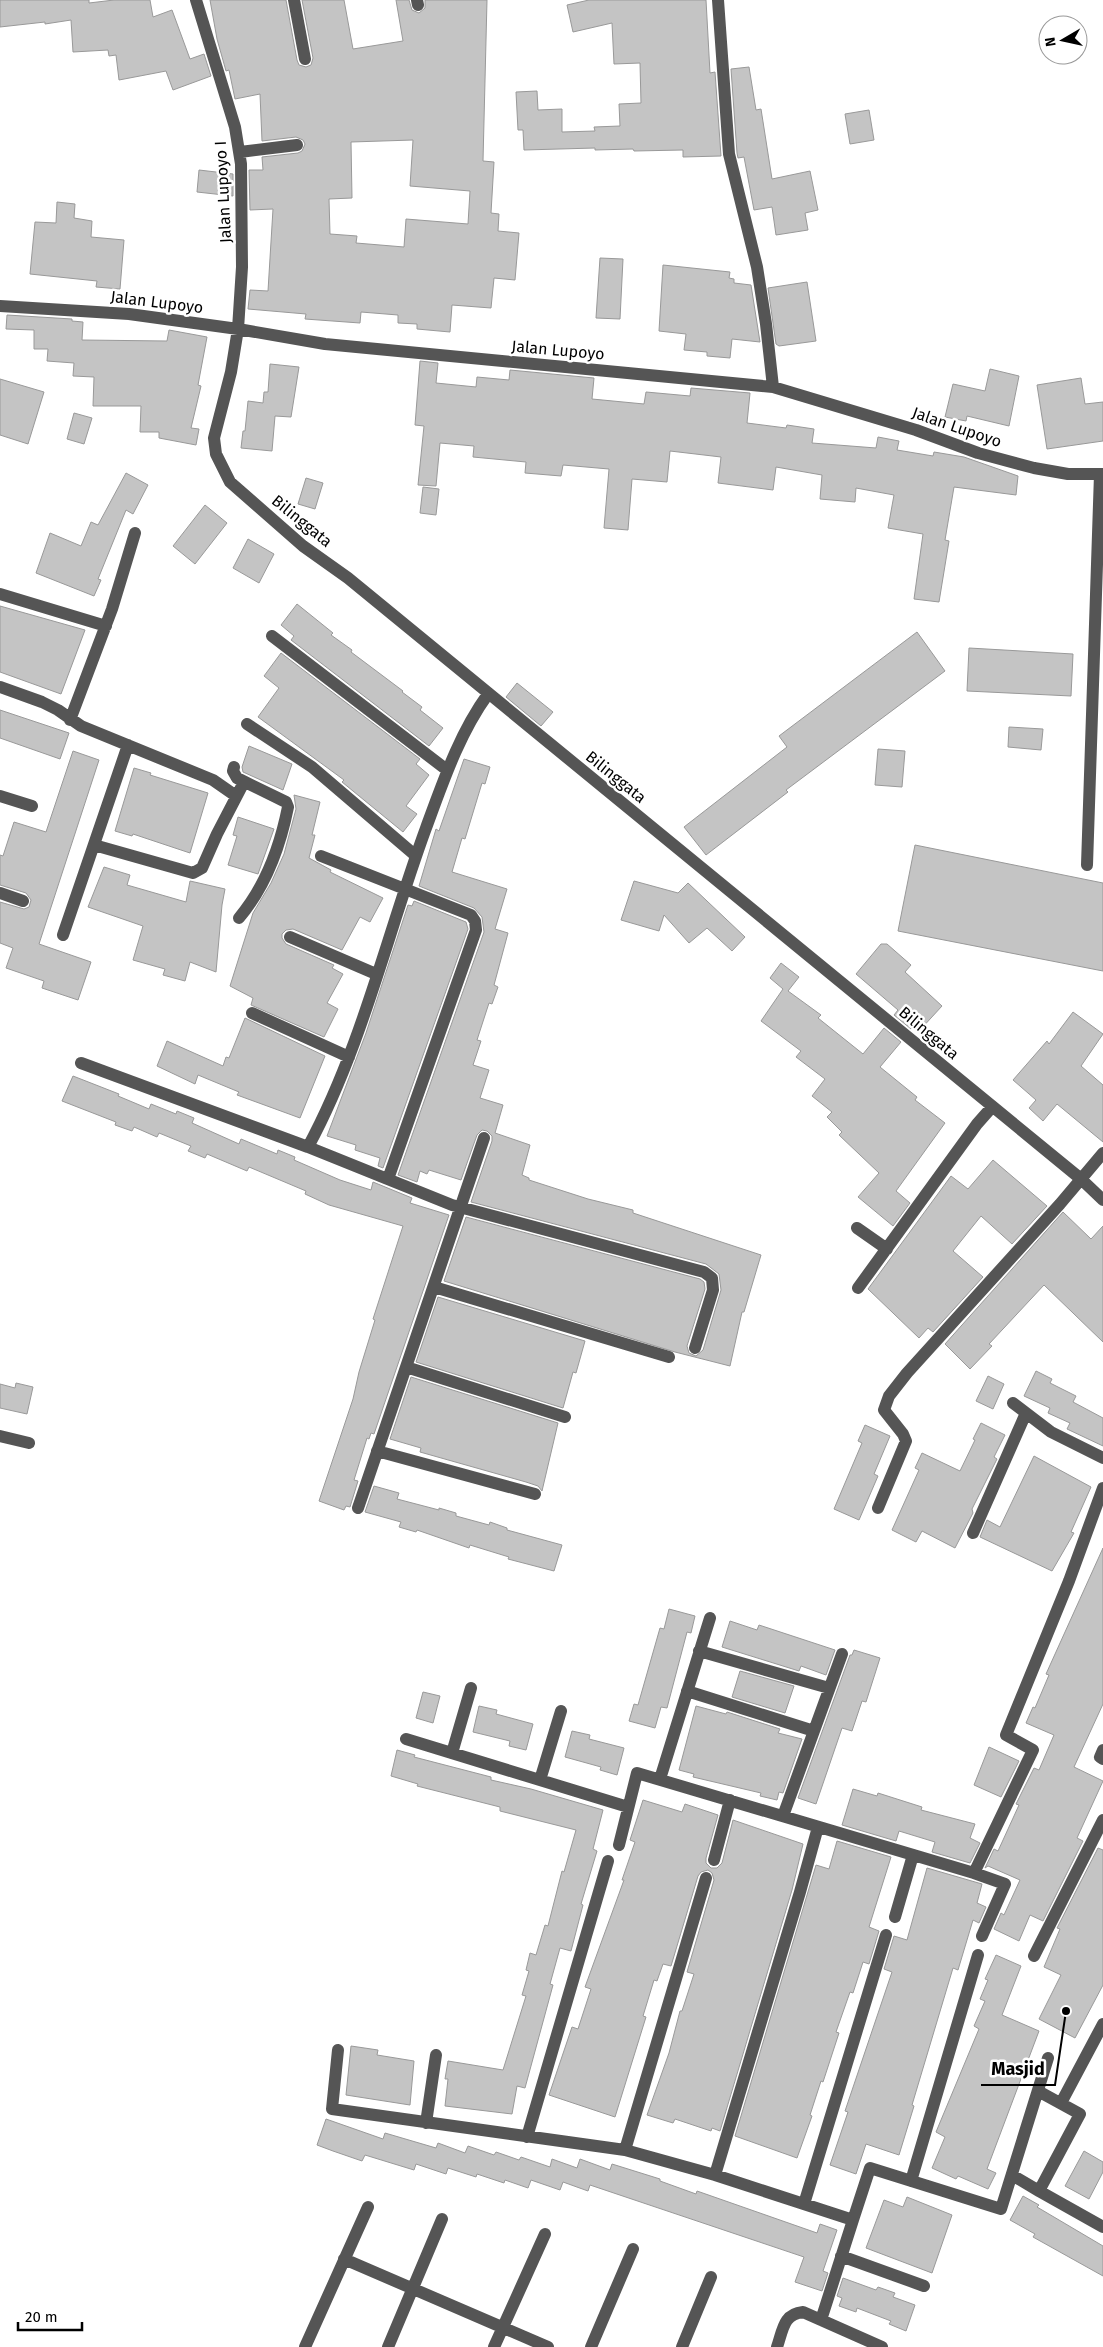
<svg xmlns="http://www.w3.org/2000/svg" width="1103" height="2347" viewBox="0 0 1103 2347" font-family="'Fira Sans',sans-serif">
	<rect width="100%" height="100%" fill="#fff"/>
	<path fill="#c4c4c4" stroke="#999" fill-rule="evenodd" d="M 0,0 L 89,0 L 89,3 L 114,0 L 150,0 L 153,17 L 172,10 L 190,59 L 204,54 L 211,76 L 173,90 L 166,71 L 119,80 L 116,55 L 109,56 L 108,50 L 73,52 L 71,20 L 45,24 L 45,22 L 0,27 Z
		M 210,0 L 286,0 L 297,60 L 299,65 L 306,67 L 311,65 L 313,58 L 302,0 L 344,0 L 353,49 L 403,41 L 396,0 L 409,0 L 412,10 L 419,13 L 425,8 L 425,0 L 487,0 L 483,161 L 494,162 L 491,213 L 499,214 L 498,231 L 519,233 L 515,280 L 494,278 L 491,308 L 452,305 L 450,332 L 417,329 L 417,324 L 398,323 L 398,315 L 361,312 L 360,323 L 305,319 L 306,314 L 248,309 L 250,290 L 268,291 L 273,209 L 250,210 L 249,170 L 263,170 L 262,157 L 298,153 L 302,151 L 305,144 L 303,140 L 296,137 L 262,141 L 260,94 L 235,99 L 229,70 L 226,71 L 217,39 ZM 413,140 L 410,186 L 470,191 L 468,224 L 406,219 L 404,247 L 356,243 L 357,236 L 330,234 L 329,199 L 352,198 L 351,142 Z
		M 589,0 L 706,0 L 710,73 L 715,72 L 721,156 L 683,157 L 683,150 L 634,151 L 633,149 L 595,150 L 595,148 L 524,150 L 523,130 L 518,130 L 516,92 L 537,91 L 538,110 L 562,109 L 562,132 L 595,131 L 594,127 L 620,126 L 619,104 L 641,103 L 640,63 L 614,64 L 612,23 L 573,32 L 567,5 Z
		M 749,67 L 756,110 L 761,109 L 772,179 L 810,171 L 818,210 L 805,213 L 808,230 L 776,235 L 772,207 L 754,210 L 744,157 L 738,158 L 737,153 L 731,69 Z
		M 869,110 L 874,140 L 850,144 L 845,114 Z
		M 199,170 L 233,174 L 233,196 L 197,192 Z
		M 57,202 L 75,204 L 74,218 L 92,221 L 91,237 L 124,240 L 120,289 L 96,287 L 97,281 L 30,274 L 35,222 L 56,223 Z
		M 600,258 L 623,259 L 620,319 L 596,318 Z
		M 663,265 L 730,272 L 729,278 L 734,279 L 734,283 L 751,285 L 760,342 L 732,339 L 730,358 L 707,356 L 707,352 L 684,350 L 686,334 L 659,331 Z
		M 807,282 L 816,341 L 779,346 L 776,344 L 768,288 Z
		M 7,315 L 72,319 L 72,321 L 83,322 L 82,340 L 167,341 L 169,330 L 207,337 L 198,385 L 201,386 L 191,428 L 199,429 L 196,445 L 159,438 L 159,432 L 140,432 L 141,406 L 93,406 L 94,377 L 73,376 L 74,363 L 47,361 L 48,349 L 34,349 L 34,330 L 6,329 Z
		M 420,361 L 438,363 L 436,383 L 476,387 L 477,377 L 509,380 L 510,370 L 594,378 L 592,399 L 644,404 L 646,392 L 690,396 L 691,388 L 750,393 L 747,423 L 786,428 L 787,425 L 814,429 L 812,443 L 876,448 L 878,437 L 899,441 L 897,450 L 933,456 L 934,452 L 964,457 L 1018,476 L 1016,495 L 954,487 L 945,540 L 949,541 L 939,602 L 914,599 L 923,534 L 888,528 L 894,495 L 856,488 L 855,502 L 820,499 L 822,475 L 776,467 L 773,490 L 718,483 L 721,457 L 670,451 L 667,482 L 632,479 L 628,530 L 604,528 L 609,469 L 563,465 L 561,476 L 525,473 L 526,462 L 473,457 L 474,446 L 440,443 L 436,486 L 418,485 L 424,426 L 415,425 Z
		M 270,364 L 299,367 L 291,417 L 275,416 L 272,451 L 241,448 L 243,431 L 245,431 L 248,401 L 263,403 L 264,392 L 268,392 Z
		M 990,369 L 1019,376 L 1009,426 L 967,416 L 966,421 L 945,417 L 953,384 L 985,391 Z
		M 1081,378 L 1085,404 L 1103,402 L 1103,441 L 1047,449 L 1037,385 Z
		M 0,379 L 44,392 L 28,444 L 0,435 Z
		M 74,413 L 92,418 L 84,444 L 67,439 Z
		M 126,473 L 148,485 L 133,514 L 126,510 L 98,579 L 101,580 L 94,596 L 36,573 L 50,533 L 81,546 L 91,522 L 98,525 Z
		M 306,478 L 323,483 L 315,509 L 298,504 Z
		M 423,487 L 439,489 L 436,515 L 420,513 Z
		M 205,505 L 227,523 L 195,564 L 173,546 Z
		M 248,539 L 274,554 L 259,583 L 233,568 Z
		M 297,604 L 333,633 L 331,635 L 352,650 L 351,652 L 403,691 L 402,692 L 422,707 L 420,710 L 443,728 L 429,746 L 291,640 L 294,636 L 281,625 Z
		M 0,606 L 85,630 L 61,694 L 0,672 Z
		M 917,632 L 945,671 L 786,790 L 788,792 L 706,855 L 684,827 L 787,747 L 779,736 Z
		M 969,648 L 1073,654 L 1071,696 L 967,691 Z
		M 281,653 L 420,759 L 416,764 L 429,775 L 406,806 L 417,814 L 403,832 L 342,782 L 344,780 L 258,717 L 279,688 L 264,676 Z
		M 517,683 L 553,712 L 541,726 L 506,697 Z
		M 0,710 L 69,733 L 60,759 L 0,738 Z
		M 1009,727 L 1043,729 L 1041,750 L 1008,747 Z
		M 249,746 L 292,764 L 283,790 L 243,772 L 242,767 Z
		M 878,749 L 905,751 L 902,787 L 875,785 Z
		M 73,751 L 99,760 L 39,944 L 91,962 L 78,1000 L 42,988 L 44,981 L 6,968 L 13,948 L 0,943 L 0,902 L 24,909 L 29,907 L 31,900 L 26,893 L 0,885 L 0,855 L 3,856 L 14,822 L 46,832 Z
		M 464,759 L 490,767 L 485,784 L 482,783 L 465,839 L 462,838 L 452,872 L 507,889 L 495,929 L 508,933 L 494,985 L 498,987 L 492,1004 L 489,1003 L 477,1040 L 481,1041 L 473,1065 L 489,1070 L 480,1098 L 503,1105 L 495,1133 L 530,1145 L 522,1175 L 529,1178 L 529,1180 L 588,1199 L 633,1210 L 633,1213 L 761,1255 L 744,1312 L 742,1312 L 730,1366 L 675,1352 L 444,1281 L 466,1217 L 700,1279 L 704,1282 L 705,1289 L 687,1346 L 689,1353 L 696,1356 L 703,1350 L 721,1290 L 719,1274 L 706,1264 L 471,1202 L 492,1141 L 492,1136 L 487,1131 L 482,1130 L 477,1135 L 461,1180 L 429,1170 L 427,1174 L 420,1171 L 417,1182 L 398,1175 L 484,932 L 482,917 L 474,908 L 419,886 L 436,829 L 439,831 Z
		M 134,768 L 151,773 L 150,775 L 208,793 L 190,853 L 133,834 L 132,836 L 115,831 Z
		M 294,795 L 320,802 L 312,835 L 315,835 L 309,858 L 331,870 L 330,872 L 383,898 L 370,922 L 360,917 L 342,950 L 293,929 L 286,930 L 282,934 L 282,938 L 286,944 L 334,965 L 332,968 L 343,974 L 327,1003 L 338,1009 L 324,1037 L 251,1005 L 253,998 L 230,986 L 253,913 L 271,883 L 284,854 L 296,809 Z
		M 238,817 L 274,829 L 258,874 L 228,865 L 237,836 L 233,835 Z
		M 915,845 L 1103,883 L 1103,971 L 898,931 Z
		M 104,867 L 130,875 L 127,885 L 186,902 L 190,881 L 225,889 L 222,905 L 216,972 L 190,962 L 185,981 L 163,975 L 165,969 L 133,960 L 143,926 L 88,907 Z
		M 634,881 L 678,893 L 688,883 L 745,937 L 732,951 L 707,928 L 689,943 L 664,915 L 659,931 L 621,920 Z
		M 414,901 L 466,922 L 468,929 L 383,1168 L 378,1166 L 380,1158 L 355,1150 L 356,1145 L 327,1136 L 366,1033 L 408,905 L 412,906 Z
		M 881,944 L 887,944 L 911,965 L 905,972 L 942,1006 L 920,1030 L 914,1025 L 911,1029 L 894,1015 L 898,1010 L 856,974 Z
		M 781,963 L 799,977 L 788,991 L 821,1015 L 818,1018 L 863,1054 L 884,1028 L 901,1042 L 880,1067 L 917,1097 L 915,1100 L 945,1123 L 896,1191 L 910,1203 L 893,1226 L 858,1197 L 879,1173 L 839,1135 L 842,1132 L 827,1117 L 832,1112 L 812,1096 L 825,1079 L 796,1057 L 801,1051 L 761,1021 L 783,989 L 770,978 Z
		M 1073,1012 L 1103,1034 L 1081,1066 L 1103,1085 L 1103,1142 L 1057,1104 L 1043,1121 L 1029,1108 L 1036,1100 L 1013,1080 L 1047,1041 L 1049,1044 Z
		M 245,1018 L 325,1056 L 300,1118 L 237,1095 L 239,1092 L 198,1075 L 195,1084 L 157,1066 L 167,1041 L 223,1066 L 226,1057 L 229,1058 Z
		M 73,1076 L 119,1094 L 118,1096 L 149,1109 L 151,1104 L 176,1114 L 177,1111 L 194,1118 L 192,1123 L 239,1144 L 241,1139 L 277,1154 L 278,1150 L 295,1157 L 294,1160 L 340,1180 L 371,1190 L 373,1182 L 412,1198 L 410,1203 L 449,1215 L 374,1434 L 371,1433 L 369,1439 L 367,1438 L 354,1480 L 358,1481 L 350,1507 L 346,1506 L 344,1510 L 319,1501 L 353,1399 L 359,1372 L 375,1320 L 373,1319 L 403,1226 L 329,1205 L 305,1194 L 306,1191 L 249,1167 L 247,1171 L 207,1154 L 205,1158 L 188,1151 L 191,1146 L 159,1133 L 157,1137 L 134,1127 L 132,1131 L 115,1125 L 116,1122 L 62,1101 Z
		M 993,1160 L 1047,1206 L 1012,1244 L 981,1216 L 953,1251 L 983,1277 L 933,1332 L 928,1328 L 919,1338 L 868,1289 L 951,1176 L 968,1189 Z
		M 1063,1212 L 1091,1239 L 1103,1226 L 1103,1342 L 1044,1285 L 989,1344 L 992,1346 L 970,1369 L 945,1344 Z
		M 438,1297 L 585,1341 L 576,1373 L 573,1372 L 563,1408 L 416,1362 Z
		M 1036,1371 L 1052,1379 L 1050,1383 L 1076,1396 L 1073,1402 L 1103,1418 L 1103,1446 L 1067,1429 L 1070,1423 L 1048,1413 L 1050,1408 L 1024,1396 Z
		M 988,1376 L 1004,1384 L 993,1409 L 976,1401 Z
		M 411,1377 L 558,1423 L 542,1491 L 538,1486 L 526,1482 L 420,1452 L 421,1448 L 390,1439 Z
		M 16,1383 L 33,1387 L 27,1414 L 0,1408 L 0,1384 L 15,1388 Z
		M 981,1423 L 1005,1435 L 994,1457 L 997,1459 L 972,1509 L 973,1513 L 955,1548 L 922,1531 L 916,1542 L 892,1530 L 919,1470 L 915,1468 L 922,1453 L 960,1471 L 975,1440 L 973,1439 Z
		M 865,1425 L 890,1436 L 874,1474 L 878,1476 L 859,1520 L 834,1509 L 862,1443 L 858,1441 Z
		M 1034,1456 L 1091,1487 L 1071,1532 L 1074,1533 L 1052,1571 L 980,1537 L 987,1520 L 1000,1527 Z
		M 374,1486 L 399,1493 L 397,1499 L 439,1510 L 439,1508 L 456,1513 L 456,1516 L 489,1525 L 490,1522 L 507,1528 L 507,1530 L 562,1545 L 554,1571 L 508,1559 L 509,1557 L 470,1545 L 469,1548 L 417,1530 L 416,1532 L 399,1527 L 401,1522 L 365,1512 Z
		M 1103,1548 L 1103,1704 L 1074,1767 L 1103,1781 L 1077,1838 L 1083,1841 L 1043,1921 L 1030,1915 L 1019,1941 L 994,1929 L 1001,1913 L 1004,1915 L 1020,1880 L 988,1866 L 985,1868 L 994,1849 L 998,1851 L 1019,1805 L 1016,1804 L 1034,1768 L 1039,1770 L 1054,1735 L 1026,1723 L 1033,1707 L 1035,1708 L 1049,1675 L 1046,1674 Z
		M 669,1609 L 695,1616 L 691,1633 L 687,1632 L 667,1708 L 661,1707 L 655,1728 L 629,1721 L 634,1704 L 638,1705 L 660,1628 L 664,1629 Z
		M 730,1621 L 757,1630 L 759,1625 L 835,1650 L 826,1675 L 801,1666 L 799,1671 L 722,1647 Z
		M 854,1650 L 880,1658 L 866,1702 L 862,1701 L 852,1731 L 842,1728 L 816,1804 L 798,1798 L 850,1655 L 852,1655 Z
		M 740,1671 L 794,1686 L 785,1713 L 732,1697 Z
		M 423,1692 L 440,1696 L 433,1723 L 416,1718 Z
		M 479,1706 L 497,1710 L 496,1714 L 533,1724 L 526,1750 L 509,1746 L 510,1741 L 473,1732 Z
		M 696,1706 L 726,1714 L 727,1712 L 780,1729 L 778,1733 L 802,1739 L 783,1793 L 779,1792 L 777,1800 L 760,1796 L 761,1793 L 693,1777 L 694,1774 L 679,1770 Z
		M 572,1731 L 590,1735 L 589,1739 L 624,1748 L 617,1775 L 600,1770 L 601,1767 L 565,1757 Z
		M 989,1747 L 1019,1761 L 1001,1797 L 974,1785 Z
		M 397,1750 L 415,1755 L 414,1757 L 491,1777 L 491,1780 L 531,1789 L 603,1810 L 593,1849 L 597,1851 L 581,1904 L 583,1905 L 571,1951 L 560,1948 L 550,1984 L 553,1985 L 525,2088 L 517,2086 L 512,2114 L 445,2106 L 448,2079 L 445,2079 L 448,2061 L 503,2070 L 526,1996 L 522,1995 L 529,1971 L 526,1970 L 530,1953 L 536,1955 L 545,1925 L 548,1926 L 562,1871 L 564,1872 L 576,1830 L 500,1811 L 500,1807 L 417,1786 L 418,1784 L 391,1776 Z
		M 853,1789 L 877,1796 L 878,1793 L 922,1807 L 921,1810 L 975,1824 L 970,1838 L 980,1843 L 970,1863 L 932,1852 L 935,1842 L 899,1831 L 896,1841 L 842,1825 Z
		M 643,1800 L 682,1812 L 685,1804 L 718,1815 L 706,1858 L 706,1863 L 711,1868 L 717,1868 L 722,1863 L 733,1820 L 803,1844 L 792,1890 L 720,2131 L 712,2128 L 711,2131 L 675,2119 L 673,2123 L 647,2115 L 669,2053 L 680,2011 L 682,2011 L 694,1974 L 687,1972 L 714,1880 L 712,1873 L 708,1870 L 701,1872 L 698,1876 L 671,1966 L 663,1964 L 657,1981 L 654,1980 L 643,2016 L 646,2017 L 615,2117 L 549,2095 L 572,2027 L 578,2029 L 591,1989 L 585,1987 L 624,1880 L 622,1880 L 635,1842 L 630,1840 Z
		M 837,1841 L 891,1857 L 869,1927 L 879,1931 L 869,1964 L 863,1962 L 853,1993 L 850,1992 L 836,2032 L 839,2033 L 823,2082 L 821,2081 L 810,2115 L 812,2116 L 797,2158 L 735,2136 L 816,1865 L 829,1869 Z
		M 1098,1848 L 1103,1850 L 1103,1985 L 1075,2038 L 1039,2019 L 1061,1975 L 1044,1967 L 1060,1929 L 1057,1928 Z
		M 927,1868 L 982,1884 L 977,1903 L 986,1907 L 979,1923 L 973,1920 L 958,1970 L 953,1968 L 912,2105 L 914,2106 L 899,2155 L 866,2144 L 856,2174 L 830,2165 L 848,2112 L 845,2111 L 892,1972 L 884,1969 L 894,1936 L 907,1940 Z
		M 996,1955 L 1021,1966 L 1002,2015 L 1039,2031 L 987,2169 L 996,2173 L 988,2189 L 958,2176 L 956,2179 L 932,2168 L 945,2137 L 936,2132 L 979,2029 L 974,2026 L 985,2001 L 980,1999 L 988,1980 L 985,1979 Z
		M 351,2046 L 378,2050 L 377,2055 L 414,2061 L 410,2105 L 346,2095 Z
		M 326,2119 L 383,2139 L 385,2133 L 436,2148 L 438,2143 L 465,2153 L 468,2146 L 494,2155 L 496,2152 L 519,2160 L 521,2157 L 550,2167 L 552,2159 L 577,2168 L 580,2159 L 610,2170 L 612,2164 L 660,2179 L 660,2181 L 696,2194 L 697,2191 L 817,2233 L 820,2224 L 837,2230 L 823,2271 L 828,2273 L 822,2291 L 795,2282 L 804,2257 L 590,2185 L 588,2191 L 563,2182 L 560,2190 L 531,2180 L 528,2188 L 505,2180 L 504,2183 L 477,2174 L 476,2177 L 448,2168 L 446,2174 L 416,2164 L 414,2170 L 365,2155 L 362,2161 L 333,2151 L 317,2145 Z
		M 1084,2151 L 1103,2162 L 1103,2172 L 1089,2199 L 1065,2186 Z
		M 1023,2196 L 1039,2205 L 1037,2207 L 1103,2246 L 1103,2276 L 1033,2237 L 1035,2234 L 1010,2220 Z
		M 907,2197 L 952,2215 L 932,2273 L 866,2248 L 884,2200 L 903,2207 Z
		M 843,2278 L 876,2290 L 878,2287 L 895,2293 L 893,2297 L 915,2305 L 906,2331 L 889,2324 L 891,2321 L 857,2308 L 856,2312 L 839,2306 L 842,2298 L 837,2296 Z"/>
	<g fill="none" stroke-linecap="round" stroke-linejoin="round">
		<path stroke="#555" stroke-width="12" d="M 196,0 L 235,127 L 241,164 L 242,267 L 238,329 L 231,372 L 214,438 L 216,454 L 230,482 L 303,546 L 348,578 L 1081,1179 L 1103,1200
			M 294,0 L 305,59
			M 417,0 L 418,5
			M 718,0 L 729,154 L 757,267 L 766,324 L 773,387
			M 240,152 L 297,145
			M 0,306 L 129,314 L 238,329 L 325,344 L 773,387 L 916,430 L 978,453 L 1034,468 L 1068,474 L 1103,474
			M 0,594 L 106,626
			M 272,636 L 447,770
			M 0,687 L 42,702 L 58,710 L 81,726 L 213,780 L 236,796
			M 70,720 L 112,609 L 135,533
			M 247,724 L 312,767 L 416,856
			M 234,767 L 233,771 L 237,778 L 286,802 L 288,807 C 280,847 266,886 239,918
			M 0,796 L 32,806
			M 94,845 L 193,873 L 202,868 L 217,834 L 244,782
			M 321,856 L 471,915 L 475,921 L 476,930 L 388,1179
			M 1087,865 L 1100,474
			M 0,893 L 23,901
			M 63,935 L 128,745
			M 290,937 L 376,974
			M 252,1013 L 349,1057
			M 81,1063 L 308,1147 L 452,1205 L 704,1272 L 712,1278 L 713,1290 L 695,1348
			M 308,1147 C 362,1047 387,934 426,828 C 443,782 459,734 488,694
			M 857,1228 L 887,1249
			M 434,1287 L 669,1357
			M 858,1288 L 977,1124 L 992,1107
			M 406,1367 L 565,1417
			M 1013,1403 L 1051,1432 L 1103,1458
			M 0,1436 L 29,1443
			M 377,1451 L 535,1494
			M 358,1508 L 484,1138
			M 878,1508 L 906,1441 L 903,1434 L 884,1410 L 889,1396 L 907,1373 L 1060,1204 L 1103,1153
			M 973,1533 L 1026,1413
			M 699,1651 L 829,1688
			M 687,1691 L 814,1731
			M 406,1739 L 628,1807
			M 1103,1750 L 1100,1757 L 1103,1759
			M 452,1753 L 471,1688
			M 660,1779 L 710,1618
			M 540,1780 L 561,1711
			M 783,1816 L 842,1654
			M 619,1845 L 637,1773 L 974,1873 L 1033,1750 L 1006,1735 L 1069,1581 L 1103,1488
			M 714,1860 L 730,1800
			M 974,1873 L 1005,1884 L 982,1936
			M 895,1917 L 913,1855
			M 1034,1956 L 1103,1820
			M 338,2050 L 332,2109 L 625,2150 L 715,2175 L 853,2220 L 821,2320
			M 1038,2091 L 1080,2114 L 1039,2191 L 1103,2227
			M 1061,2103 L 1103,2024
			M 426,2123 L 436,2055
			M 527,2137 L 608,1861
			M 625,2150 L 706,1878
			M 715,2175 L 800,1892 L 818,1827
			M 1012,2175 L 1039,2191
			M 911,2181 L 978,1955
			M 804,2204 L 886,1935
			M 853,2220 L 870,2168 L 1001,2209 L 1048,2058
			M 841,2256 L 924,2286
			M 344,2259 L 548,2347
			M 305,2347 L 368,2207
			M 388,2347 L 442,2219
			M 494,2347 L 545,2234
			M 591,2347 L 633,2249
			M 682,2347 L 711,2277
			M 777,2347 C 783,2330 783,2314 803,2312 L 882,2347"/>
	</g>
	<g text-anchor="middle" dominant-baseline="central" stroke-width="5" stroke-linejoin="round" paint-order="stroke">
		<g font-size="16" fill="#000" stroke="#fff">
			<text transform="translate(223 192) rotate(-93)">Jalan Lupoyo I</text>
			<text transform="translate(157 302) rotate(7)">Jalan Lupoyo</text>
			<text transform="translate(558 350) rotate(5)">Jalan Lupoyo</text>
			<text transform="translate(957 427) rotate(19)">Jalan Lupoyo</text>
			<text transform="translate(302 521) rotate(39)">Bilinggata</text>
			<text transform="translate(616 777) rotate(39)">Bilinggata</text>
			<text transform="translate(929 1033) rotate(40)">Bilinggata</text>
		</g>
	</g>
	<path fill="none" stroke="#000" stroke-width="2" d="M1066 2011L1055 2085H981"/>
	<circle fill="#000" stroke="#fff" stroke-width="2" cx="1066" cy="2011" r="5"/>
	<g font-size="18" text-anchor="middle" font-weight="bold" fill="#000" stroke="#fff" stroke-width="5" stroke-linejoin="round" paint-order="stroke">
		<text x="1018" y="2075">Masjid</text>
	</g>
	<g transform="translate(1063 40) rotate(261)"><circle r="24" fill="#ffffff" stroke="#999999"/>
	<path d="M0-4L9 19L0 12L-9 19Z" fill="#000000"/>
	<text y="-8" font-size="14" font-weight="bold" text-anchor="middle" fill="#000000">N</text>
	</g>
	<path d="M18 2322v8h64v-8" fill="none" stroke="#000000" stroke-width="2.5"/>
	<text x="25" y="2322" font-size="15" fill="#000000" stroke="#ffffff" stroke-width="4" paint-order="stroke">20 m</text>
</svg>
